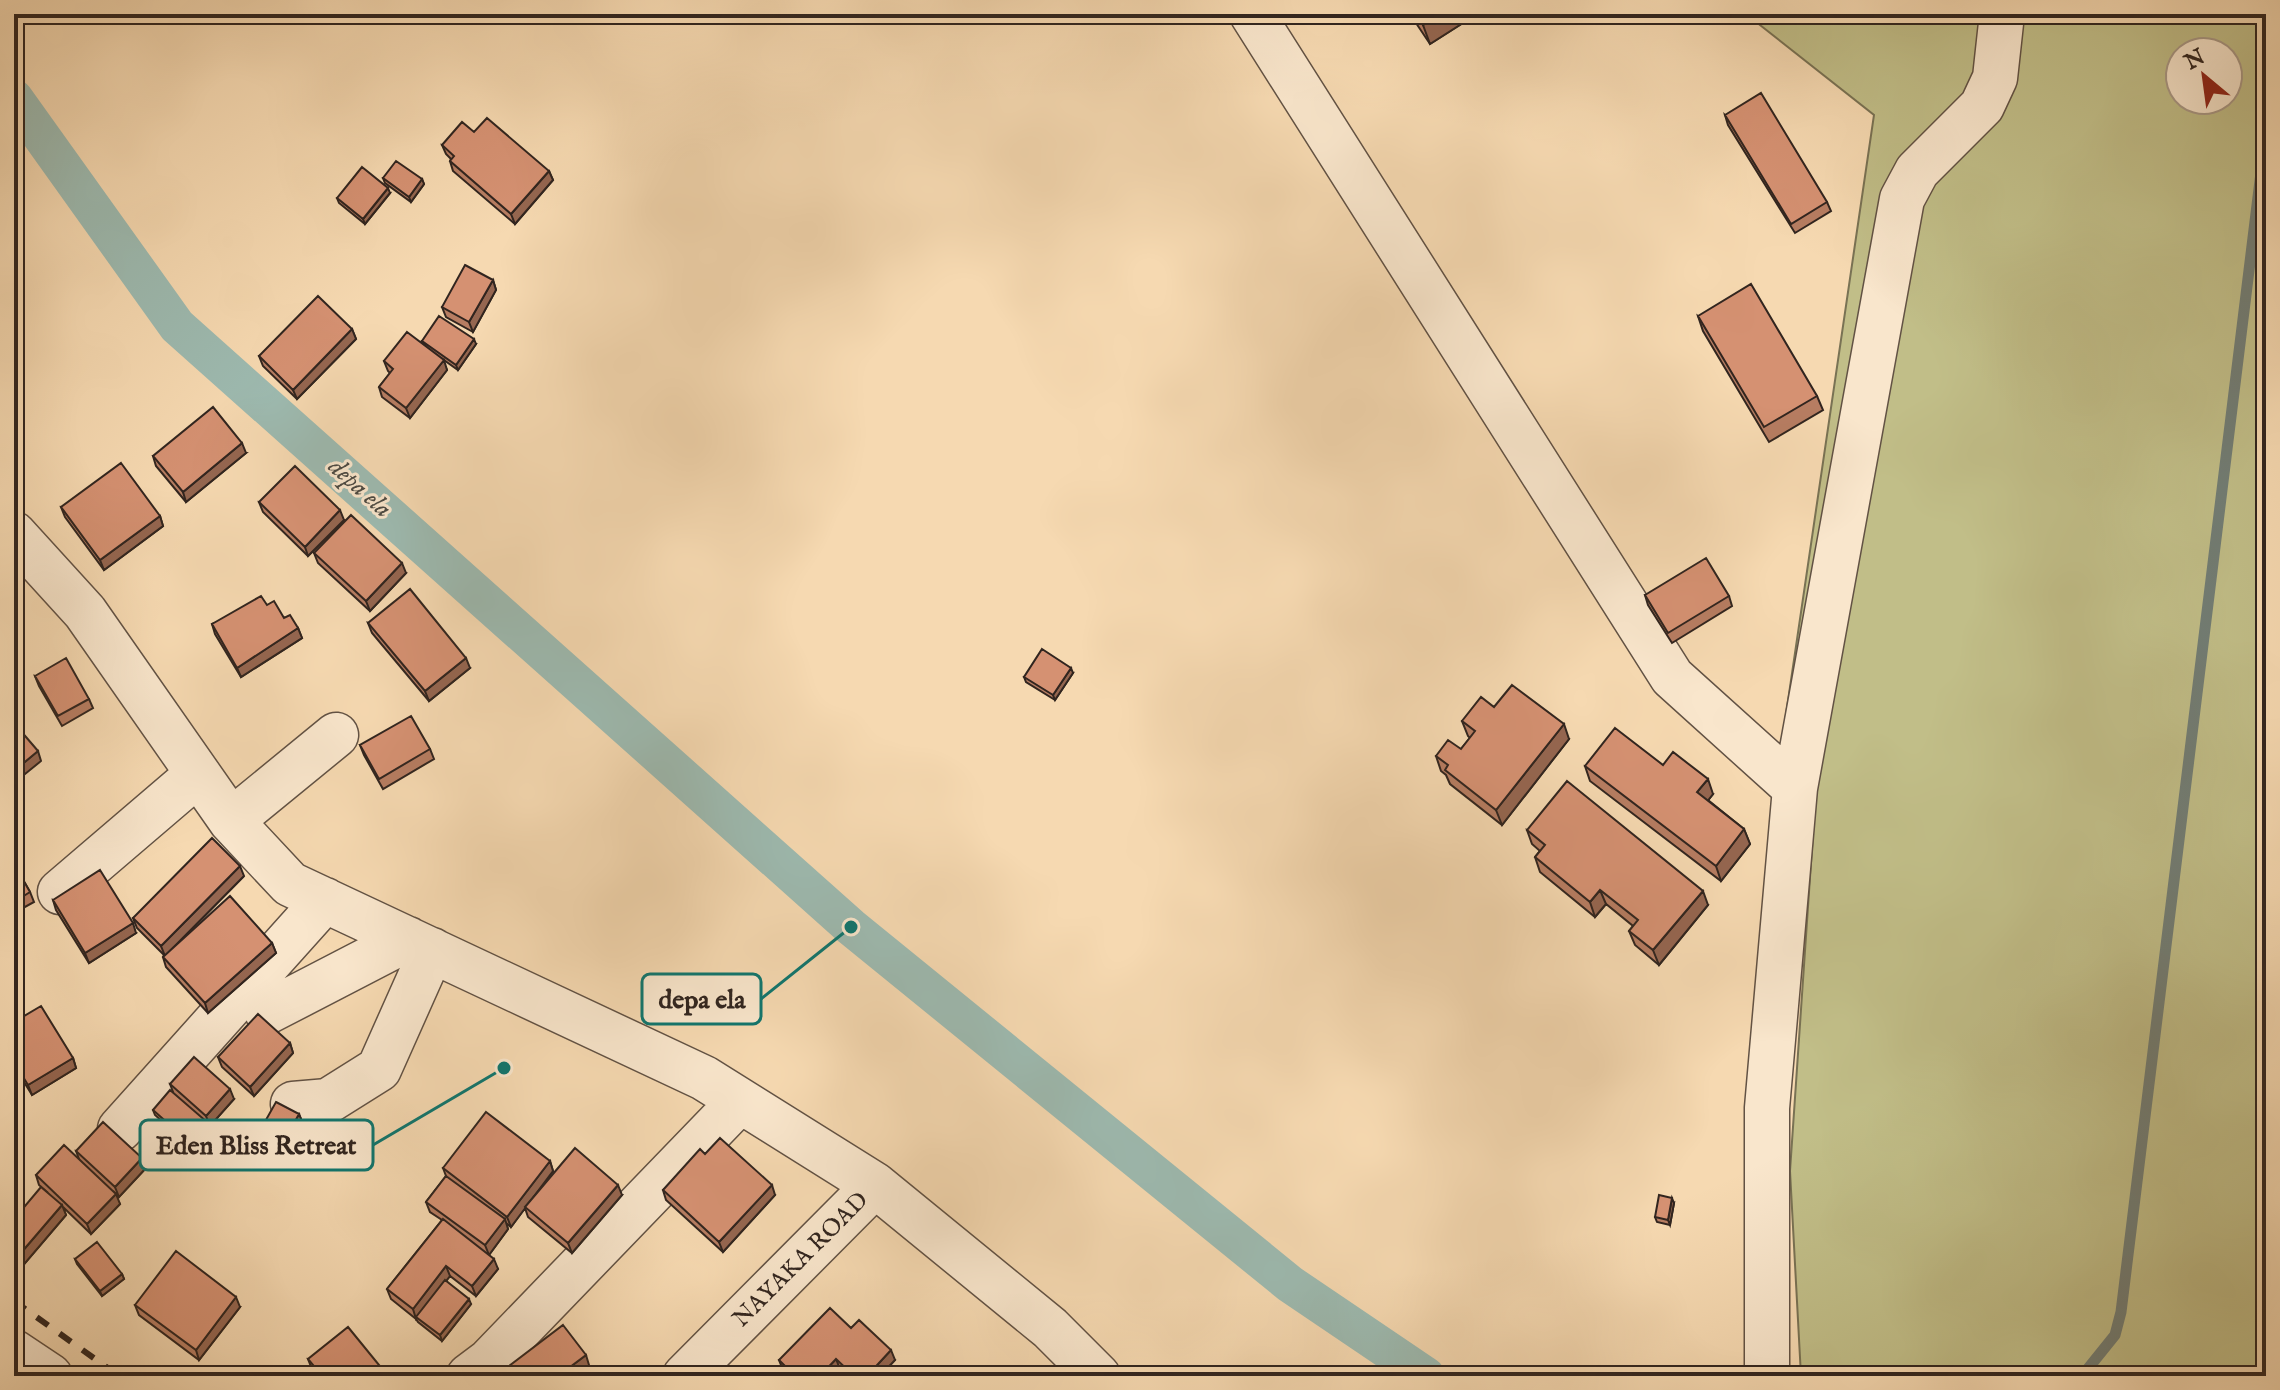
<svg xmlns="http://www.w3.org/2000/svg" width="2280" height="1390" viewBox="0 0 2280 1390" font-family="'IM FELL English',serif">
	<rect width="100%" height="100%" fill="#f6d9b1"/>
	<filter id="stains"><feTurbulence type="fractalNoise" baseFrequency=".0025" numOctaves="4"/><feColorMatrix values="0 0 0 0 .2 0 0 0 0 .09 0 0 0 0 .02 0 0 0 .5 -.17"/></filter>
	<radialGradient id="worn" r=".72"><stop offset=".6" stop-color="#630" stop-opacity="0"/><stop offset="1" stop-color="#630" stop-opacity=".3"/></radialGradient>
	<path fill="#c1be88" stroke="#797254" stroke-width="2" fill-rule="evenodd" d="M 1746,14 L 2266,14 L 2266,1376 L 1801,1376 L 1790,1171 L 1818,760 L 1784,728 L 1874,115 ZM 2180,52 L 2228,52 L 2228,100 L 2180,100 Z"/>
	<g fill="none" stroke-linecap="round" stroke-linejoin="round">
		<path stroke="#727e76" stroke-width="11" d="M 2082,1376 L 2115,1335 L 2121,1312 L 2266,132"/>
		<path stroke="#9dbab0" stroke-width="38" d="M 14,98 L 177,326 L 851,927 L 1290,1284 L 1426,1376"/>
		<g stroke="#625244" stroke-width="47">
			<path id="minor" d="M 1252,14 L 1672,677 L 1795,788 L 1767,1108 L 1767,1376
				M 14,534 L 85,612 L 231,821 L 290,884 L 704,1078 L 875,1185 L 685,1376
				M 1795,788 L 1902,199 L 1917,171 L 1982,106 L 1995,78 L 2002,14
				M 231,821 L 336,735
				M 60,892 L 198,774
				M 267,1012 L 408,939
				M 293,1104 L 328,1101 L 379,1069 L 432,950
				M 120,1129 L 325,900
				M 875,1185 L 1050,1328 L 1098,1376
				M 14,1352 L 50,1376
				M 469,1376 L 489,1361 L 740,1101"/>
		</g>
		<use href="#minor" stroke="#f9e6cc" stroke-width="44"/>
		<path stroke="#31251f" stroke-width="6" stroke-dasharray="14 14" stroke-linecap="butt" d="M 14,1301 L 119,1376"/>
	</g>
	<path fill="#b77d62" stroke="#31251f" stroke-width="2" d="M 1410,14 L 1477,14 L 1430,44 Z
		M 1725,115 L 1827,202 L 1831,211 L 1795,233 L 1728,125 Z
		M 442,145 L 549,171 L 553,180 L 515,224 L 453,171 L 450,161 L 451,159 L 446,154 Z
		M 383,178 L 422,179 L 424,184 L 411,202 L 385,183 Z
		M 390,193 L 365,224 L 339,203 L 337,198 Z
		M 493,280 L 496,290 L 473,332 L 446,317 L 442,307 Z
		M 1698,316 L 1817,396 L 1823,410 L 1769,442 L 1703,331 Z
		M 352,329 L 356,339 L 297,399 L 263,366 L 259,356 Z
		M 422,341 L 476,344 L 458,370 L 441,358 L 447,370 L 410,418 L 382,397 L 379,387 L 390,373 L 388,371 L 384,361 L 423,344 Z
		M 246,453 L 186,502 L 156,466 L 153,456 Z
		M 259,502 L 344,520 L 308,556 L 263,512 Z
		M 61,507 L 160,516 L 163,526 L 104,570 L 65,517 Z
		M 314,553 L 406,573 L 370,611 L 318,563 Z
		M 1645,595 L 1729,596 L 1732,606 L 1672,643 L 1648,605 Z
		M 267,605 L 298,628 L 302,638 L 241,677 L 215,634 L 212,624 Z
		M 368,623 L 470,668 L 429,701 L 372,633 Z
		M 1073,673 L 1055,700 L 1026,682 L 1024,677 Z
		M 35,676 L 89,699 L 93,708 L 62,726 L 39,686 Z
		M 1494,707 L 1569,739 L 1502,825 L 1450,784 L 1446,775 L 1441,771 L 1436,756 L 1461,749 L 1470,738 L 1468,736 L 1462,721 Z
		M 360,745 L 430,749 L 434,759 L 383,789 L 364,755 Z
		M 1585,766 L 1713,794 L 1708,800 L 1744,829 L 1750,844 L 1721,881 L 1590,781 Z
		M 1527,830 L 1708,905 L 1659,965 L 1635,945 L 1629,931 L 1633,926 L 1606,904 L 1595,917 L 1540,872 L 1535,857 L 1540,851 L 1532,844 Z
		M 14,864 L 30,892 L 34,902 L 14,913 Z
		M 244,876 L 175,946 L 272,943 L 276,953 L 208,1013 L 166,967 L 163,957 L 164,955 L 137,928 L 133,918 Z
		M 53,900 L 136,933 L 89,963 L 56,910 Z
		M 14,1022 L 73,1058 L 76,1068 L 32,1095 L 14,1066 Z
		M 290,1043 L 293,1053 L 254,1096 L 222,1067 L 218,1057 Z
		M 170,1084 L 234,1099 L 210,1126 L 207,1124 L 208,1127 L 191,1147 L 155,1115 L 153,1110 L 173,1092 Z
		M 299,1114 L 301,1119 L 283,1152 L 260,1139 L 258,1134 Z
		M 76,1151 L 146,1168 L 119,1197 L 113,1191 L 120,1204 L 91,1234 L 63,1207 L 66,1215 L 14,1276 L 14,1219 L 47,1192 L 39,1185 L 36,1175 L 79,1159 Z
		M 705,1154 L 775,1195 L 723,1252 L 666,1200 L 663,1190 Z
		M 550,1161 L 553,1171 L 536,1193 L 622,1195 L 572,1253 L 528,1217 L 525,1208 L 511,1227 L 506,1223 L 508,1229 L 489,1255 L 498,1269 L 476,1296 L 450,1276 L 446,1281 L 471,1304 L 442,1341 L 418,1322 L 416,1319 L 391,1299 L 387,1289 L 442,1220 L 430,1212 L 426,1202 L 446,1176 L 443,1168 Z
		M 1674,1203 L 1670,1225 L 1657,1222 L 1655,1217 Z
		M 75,1259 L 122,1274 L 124,1279 L 102,1296 L 77,1264 Z
		M 135,1305 L 240,1307 L 199,1360 L 139,1315 Z
		M 851,1328 L 895,1360 L 880,1376 L 789,1376 L 783,1370 L 779,1360 Z
		M 308,1359 L 388,1376 L 318,1376 L 312,1369 Z"/>
	<path fill="#956650" stroke="#31251f" stroke-width="2" d="M 1440,14 L 1477,14 L 1430,44 L 1423,25 Z
		M 549,171 L 553,180 L 515,224 L 511,214 Z
		M 422,179 L 424,184 L 411,202 L 409,197 Z
		M 388,188 L 390,193 L 365,224 L 363,219 Z
		M 493,280 L 496,290 L 473,332 L 469,322 Z
		M 352,329 L 356,339 L 297,399 L 293,390 Z
		M 474,339 L 476,344 L 458,370 L 456,365 Z
		M 444,360 L 447,370 L 410,418 L 406,408 Z
		M 242,443 L 246,453 L 186,502 L 183,492 Z
		M 340,510 L 344,520 L 308,556 L 305,547 Z
		M 160,516 L 163,526 L 104,570 L 100,560 Z
		M 402,563 L 406,573 L 370,611 L 366,601 Z
		M 298,628 L 302,638 L 241,677 L 237,668 Z
		M 466,658 L 470,668 L 429,701 L 425,691 Z
		M 1071,668 L 1073,673 L 1055,700 L 1053,695 Z
		M 1564,724 L 1569,739 L 1502,825 L 1496,810 Z
		M 38,751 L 41,761 L 14,783 L 14,771 Z
		M 1708,779 L 1713,794 L 1703,807 L 1697,792 Z
		M 1744,829 L 1750,844 L 1721,881 L 1716,866 Z
		M 240,866 L 244,876 L 165,956 L 161,946 Z
		M 1600,890 L 1606,904 L 1595,917 L 1590,902 Z
		M 1703,891 L 1708,905 L 1659,965 L 1653,950 Z
		M 133,923 L 136,933 L 89,963 L 85,953 Z
		M 272,943 L 276,953 L 208,1013 L 205,1003 Z
		M 290,1043 L 293,1053 L 254,1096 L 250,1087 Z
		M 73,1058 L 76,1068 L 32,1095 L 28,1085 Z
		M 230,1089 L 234,1099 L 210,1126 L 206,1116 Z
		M 299,1114 L 301,1119 L 283,1152 L 281,1147 Z
		M 207,1122 L 208,1127 L 191,1147 L 189,1142 Z
		M 142,1158 L 146,1168 L 119,1197 L 115,1187 Z
		M 550,1161 L 553,1171 L 511,1227 L 507,1217 Z
		M 618,1185 L 622,1195 L 572,1253 L 568,1243 Z
		M 772,1185 L 775,1195 L 723,1252 L 719,1242 Z
		M 116,1194 L 120,1204 L 91,1234 L 87,1224 Z
		M 1672,1198 L 1674,1203 L 1670,1225 L 1668,1220 Z
		M 62,1205 L 66,1215 L 14,1276 L 14,1261 Z
		M 505,1219 L 508,1229 L 489,1255 L 485,1245 Z
		M 494,1259 L 498,1269 L 476,1296 L 472,1286 Z
		M 446,1266 L 450,1276 L 416,1319 L 413,1309 Z
		M 122,1274 L 124,1279 L 102,1296 L 100,1291 Z
		M 236,1297 L 240,1307 L 199,1360 L 196,1350 Z
		M 469,1299 L 471,1304 L 442,1341 L 440,1335 Z
		M 891,1350 L 895,1360 L 880,1376 L 867,1376 Z
		M 586,1355 L 589,1365 L 574,1376 L 558,1376 Z
		M 836,1359 L 840,1369 L 833,1376 L 820,1376 Z"/>
	<path fill="#d59172" stroke="#31251f" stroke-width="2" d="M 1416,14 L 1440,14 L 1423,25 Z
		M 1761,93 L 1827,202 L 1791,224 L 1725,115 Z
		M 487,118 L 549,171 L 511,214 L 450,161 L 454,156 L 442,145 L 462,122 L 474,132 Z
		M 396,161 L 422,179 L 409,197 L 383,178 Z
		M 362,167 L 388,188 L 363,219 L 337,198 Z
		M 465,265 L 493,280 L 469,322 L 442,307 Z
		M 1751,284 L 1817,396 L 1764,427 L 1698,316 Z
		M 318,296 L 352,329 L 293,390 L 259,356 Z
		M 439,316 L 474,339 L 456,365 L 422,341 Z
		M 407,332 L 444,360 L 406,408 L 379,387 L 393,369 L 384,361 Z
		M 213,407 L 242,443 L 183,492 L 153,456 Z
		M 121,463 L 160,516 L 100,560 L 61,507 Z
		M 295,466 L 340,510 L 305,547 L 259,502 Z
		M 351,515 L 402,563 L 366,601 L 314,553 Z
		M 1706,558 L 1729,596 L 1668,633 L 1645,595 Z
		M 410,589 L 466,658 L 425,691 L 368,623 Z
		M 261,596 L 267,605 L 274,601 L 284,618 L 290,615 L 298,628 L 237,668 L 212,624 Z
		M 1042,649 L 1071,668 L 1053,695 L 1024,677 Z
		M 66,658 L 89,699 L 58,716 L 35,676 Z
		M 1512,685 L 1564,724 L 1496,810 L 1445,770 L 1448,765 L 1436,756 L 1448,740 L 1461,749 L 1475,731 L 1462,721 L 1481,697 L 1494,707 Z
		M 411,716 L 430,749 L 379,779 L 360,745 Z
		M 14,723 L 38,751 L 14,771 Z
		M 1615,728 L 1663,765 L 1673,752 L 1708,779 L 1697,792 L 1744,829 L 1716,866 L 1585,766 Z
		M 1567,781 L 1703,891 L 1653,950 L 1629,931 L 1638,920 L 1600,890 L 1590,902 L 1535,857 L 1545,845 L 1527,830 Z
		M 212,838 L 240,866 L 161,946 L 133,918 Z
		M 14,864 L 30,892 L 14,902 Z
		M 100,870 L 133,923 L 85,953 L 53,900 Z
		M 230,896 L 272,943 L 205,1003 L 163,957 Z
		M 41,1006 L 73,1058 L 28,1085 L 14,1062 L 14,1022 Z
		M 258,1014 L 290,1043 L 250,1087 L 218,1057 Z
		M 194,1057 L 230,1089 L 206,1116 L 170,1084 Z
		M 170,1090 L 207,1122 L 189,1142 L 153,1110 Z
		M 276,1102 L 299,1114 L 281,1147 L 258,1134 Z
		M 486,1112 L 550,1161 L 507,1217 L 443,1168 Z
		M 103,1122 L 142,1158 L 115,1187 L 76,1151 Z
		M 720,1138 L 772,1185 L 719,1242 L 663,1190 L 700,1149 L 705,1154 Z
		M 64,1145 L 116,1194 L 87,1224 L 36,1175 Z
		M 575,1148 L 618,1185 L 568,1243 L 525,1207 Z
		M 446,1176 L 505,1219 L 485,1245 L 426,1202 Z
		M 41,1187 L 62,1205 L 14,1261 L 14,1219 Z
		M 1659,1195 L 1672,1198 L 1668,1220 L 1655,1217 Z
		M 443,1219 L 494,1259 L 472,1286 L 446,1266 L 413,1309 L 387,1289 Z
		M 97,1242 L 122,1274 L 100,1291 L 75,1259 Z
		M 176,1251 L 236,1297 L 196,1350 L 135,1305 Z
		M 445,1280 L 469,1299 L 440,1335 L 416,1317 Z
		M 830,1308 L 851,1328 L 859,1320 L 891,1350 L 867,1376 L 854,1376 L 836,1359 L 820,1376 L 795,1376 L 779,1360 Z
		M 563,1325 L 586,1355 L 558,1376 L 496,1376 Z
		M 348,1327 L 388,1376 L 322,1376 L 308,1359 Z
		M 838,1366 L 848,1376 L 828,1376 Z"/>
	<g text-anchor="middle" dominant-baseline="central" stroke-width="6" stroke-linejoin="round" paint-order="stroke">
		<g font-size="24" fill="#31251f" stroke="#f9e6cc">
			<text transform="translate(801 1260) rotate(-45)">NAYAKA ROAD</text>
		</g>
		<g font-size="26" font-style="italic" fill="#4c4a43" stroke="#f9e6cc">
			<text transform="translate(360 488) rotate(42)">depa ela</text>
		</g>
	</g>
	<path fill="none" stroke="#0f766e" stroke-width="3" d="M851 927L761 999M504 1068L373 1145"/>
	<g fill="#0f766e" stroke="#f9e6cc" stroke-width="3">
		<circle cx="851" cy="927" r="8"/>
		<circle cx="504" cy="1068" r="8"/>
	</g>
	<g fill="#f9e6cc" stroke="#0f766e" stroke-width="3">
		<rect x="642" y="974" width="119" height="50" rx="8"/>
		<rect x="140" y="1120" width="233" height="50" rx="8"/>
	</g>
	<g font-size="26" text-anchor="middle" font-weight="bold" fill="#31251f">
		<text x="702" y="1008">depa ela</text>
		<text x="256" y="1154">Eden Bliss Retreat</text>
	</g>
	<rect width="2280" height="1390" fill="none" stroke="#f6d9b1" stroke-width="48"/>
	<rect x="16" y="16" width="2248" height="1358" fill="none" stroke="#31251f" stroke-width="4"/>
	<rect x="24" y="24" width="2232" height="1342" fill="none" stroke="#31251f" stroke-width="2"/>
	<g transform="translate(2204 76) rotate(331)"><circle r="38" fill="#f9e6cc" stroke="#a99987" stroke-width="2"/>
	<path d="M0-6L14 30L0 20L-14 30Z" fill="#8f2418"/>
	<text y="-12" font-size="22" font-weight="bold" text-anchor="middle" fill="#31251f">N</text>
	</g>
	<rect width="100%" height="100%" filter="url(#stains)"/>
	<rect width="100%" height="100%" fill="url(#worn)"/>
</svg>
